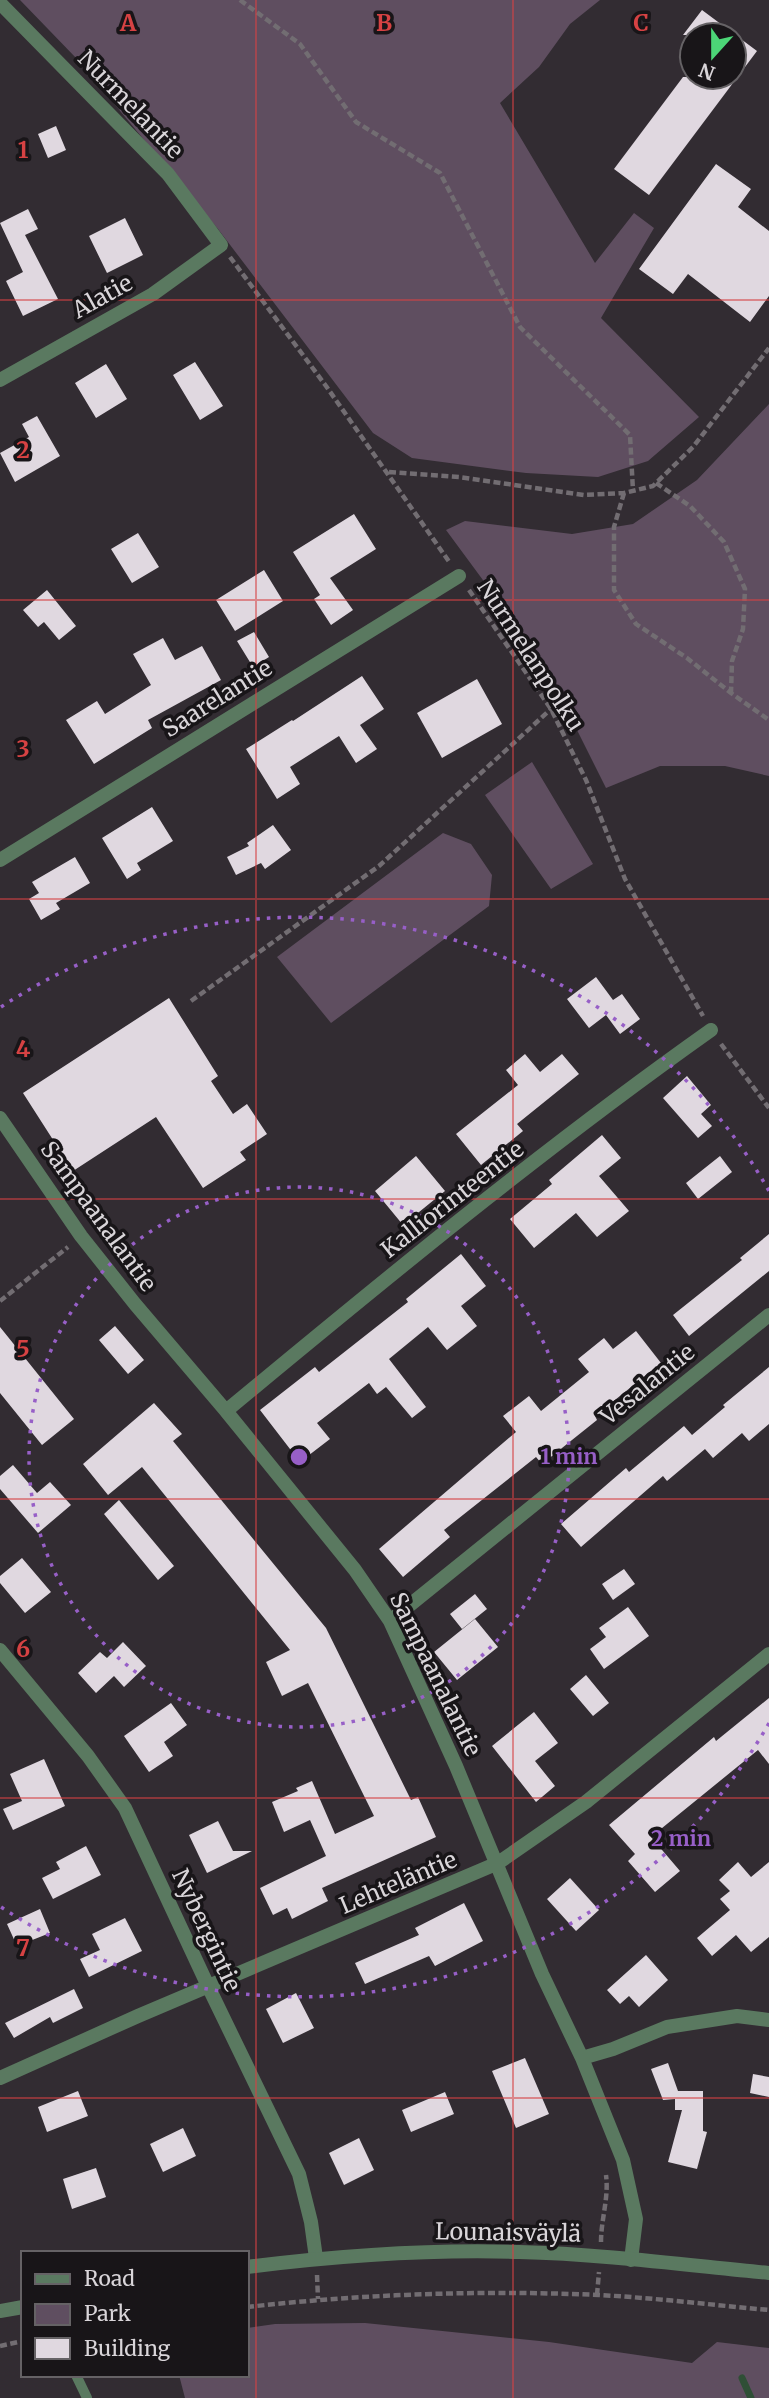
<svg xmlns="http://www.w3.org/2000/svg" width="769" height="2398" viewBox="0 0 769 2398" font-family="Merriweather,serif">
	<rect width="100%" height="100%" fill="#322c32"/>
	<path fill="#5f4e60" d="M 20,0 L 600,0 L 570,24 L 539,67 L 500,103 L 595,263 L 634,213 L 654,228 L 601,318 L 699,417 L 648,461 L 598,477 L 526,473 L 412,458 L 373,433 L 218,229 L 77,59 Z
		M 769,404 L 769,776 L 725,766 L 660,766 L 606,788 L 542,660 L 446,530 L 465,521 L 572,534 L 633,524 L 697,480 Z
		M 532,762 L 593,864 L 551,889 L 485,795 Z
		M 443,833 L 471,844 L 492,875 L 489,906 L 331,1023 L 277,957 Z
		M 365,2323 L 549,2342 L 692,2363 L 717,2342 L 769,2348 L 769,2398 L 185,2398 L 179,2375 L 247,2375 L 247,2328 L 275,2324 Z"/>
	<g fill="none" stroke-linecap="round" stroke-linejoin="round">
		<path stroke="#2f4f36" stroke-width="7" d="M 742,2378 L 751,2398"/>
	</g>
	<path fill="#e0d8e0" d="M 702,10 L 757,51 L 649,195 L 614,169 L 683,77 L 734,77 L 734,35 L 683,35 Z
		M 56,126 L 66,150 L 48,158 L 38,134 Z
		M 716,164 L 751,189 L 738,207 L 769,231 L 769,296 L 750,322 L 688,274 L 673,294 L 639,269 Z
		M 28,209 L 38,229 L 25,235 L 58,299 L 23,316 L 6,281 L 23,272 L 0,223 Z
		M 125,218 L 143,255 L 107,273 L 89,236 Z
		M 195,362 L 223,406 L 200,420 L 173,375 Z
		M 106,364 L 127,399 L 96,418 L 75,383 Z
		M 37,416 L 60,456 L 15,482 L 0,453 L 29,437 L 22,424 Z
		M 354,514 L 376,549 L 330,578 L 353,610 L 331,625 L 314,599 L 320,595 L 293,552 Z
		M 138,533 L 159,567 L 132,583 L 111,549 Z
		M 264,570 L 283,601 L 235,631 L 216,600 Z
		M 47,590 L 76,626 L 59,640 L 44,622 L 38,627 L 23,610 Z
		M 254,632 L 269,657 L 253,667 L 237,641 Z
		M 163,638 L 175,660 L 202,646 L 221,680 L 148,720 L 152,728 L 94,764 L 66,720 L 97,701 L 105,714 L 151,685 L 133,654 Z
		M 362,676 L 384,709 L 360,725 L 377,749 L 356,763 L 339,736 L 290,767 L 300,784 L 277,799 L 246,749 L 292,720 L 293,721 Z
		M 477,679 L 502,724 L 442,758 L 417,713 Z
		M 152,807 L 173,841 L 137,863 L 141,870 L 127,879 L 102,838 Z
		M 273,825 L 291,850 L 265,869 L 261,863 L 236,875 L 227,857 L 249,846 L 247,843 Z
		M 75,857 L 90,883 L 56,903 L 60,909 L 41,920 L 29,899 L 39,893 L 32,882 Z
		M 596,977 L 613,1000 L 622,994 L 640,1019 L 620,1034 L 606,1015 L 589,1028 L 567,999 Z
		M 169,998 L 218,1076 L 211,1081 L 233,1114 L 247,1104 L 267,1134 L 240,1152 L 246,1160 L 203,1188 L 156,1117 L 73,1171 L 23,1093 Z
		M 525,1054 L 540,1072 L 562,1054 L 579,1074 L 517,1124 L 523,1131 L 481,1165 L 456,1134 L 518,1085 L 506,1070 Z
		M 687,1076 L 711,1105 L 701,1114 L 712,1126 L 698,1138 L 663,1098 Z
		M 602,1135 L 621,1158 L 599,1176 L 629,1211 L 597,1237 L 576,1213 L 534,1248 L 510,1219 L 552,1184 L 549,1180 Z
		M 416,1156 L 445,1191 L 403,1225 L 375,1191 Z
		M 720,1156 L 732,1172 L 698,1199 L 686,1183 Z
		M 769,1234 L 769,1271 L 689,1336 L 673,1315 L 742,1260 L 740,1258 Z
		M 461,1254 L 486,1286 L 461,1306 L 477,1326 L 447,1350 L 428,1327 L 389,1359 L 426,1407 L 412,1418 L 386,1387 L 377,1394 L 369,1383 L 317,1423 L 330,1439 L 300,1462 L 260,1410 L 315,1367 L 319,1372 L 408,1302 L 406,1299 Z
		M 115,1326 L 144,1360 L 128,1374 L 99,1340 Z
		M 0,1327 L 74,1419 L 42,1445 L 0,1393 Z
		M 636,1331 L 661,1363 L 595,1416 L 597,1420 L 542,1464 L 536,1457 L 444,1530 L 450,1537 L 403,1577 L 379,1549 L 516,1432 L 503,1416 L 529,1396 L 541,1411 L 589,1372 L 578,1359 L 604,1338 L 613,1349 Z
		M 769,1367 L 769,1424 L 749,1441 L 742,1433 L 713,1458 L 705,1449 L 667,1481 L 663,1476 L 581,1547 L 561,1524 L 626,1468 L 629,1472 L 684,1426 L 692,1435 L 725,1407 L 723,1405 Z
		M 154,1403 L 182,1434 L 173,1441 L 326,1628 L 411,1800 L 418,1797 L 436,1837 L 322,1888 L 328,1901 L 292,1919 L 287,1908 L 273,1915 L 260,1888 L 326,1856 L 310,1820 L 284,1832 L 272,1802 L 298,1791 L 296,1788 L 312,1781 L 335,1834 L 374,1816 L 308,1683 L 282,1696 L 266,1662 L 290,1650 L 142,1467 L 108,1495 L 83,1464 Z
		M 13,1465 L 37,1493 L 50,1482 L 71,1505 L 38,1533 L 0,1489 L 0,1476 Z
		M 119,1500 L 174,1566 L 158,1580 L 104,1514 Z
		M 22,1558 L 51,1592 L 25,1613 L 0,1583 L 0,1576 Z
		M 624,1569 L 635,1584 L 613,1600 L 602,1584 Z
		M 475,1594 L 487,1609 L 462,1629 L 450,1614 Z
		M 628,1607 L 649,1636 L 604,1669 L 590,1649 L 606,1637 L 599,1628 Z
		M 475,1619 L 498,1647 L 457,1680 L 434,1652 Z
		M 123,1642 L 146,1666 L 124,1687 L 114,1676 L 96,1693 L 78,1673 L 100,1652 L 107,1658 Z
		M 586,1675 L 609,1703 L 593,1716 L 570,1689 Z
		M 769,1698 L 769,1764 L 758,1750 L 651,1837 L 680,1871 L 655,1892 L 628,1861 L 635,1854 L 609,1825 L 714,1737 L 716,1741 Z
		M 171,1703 L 187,1725 L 164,1742 L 173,1756 L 149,1772 L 124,1736 Z
		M 534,1712 L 558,1743 L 535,1761 L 555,1786 L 536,1802 L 492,1746 Z
		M 44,1759 L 65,1806 L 13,1830 L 3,1809 L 22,1801 L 10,1774 Z
		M 218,1821 L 233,1851 L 252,1851 L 207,1873 L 189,1835 Z
		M 86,1846 L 101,1875 L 53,1899 L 42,1878 L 60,1869 L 56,1862 Z
		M 738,1862 L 751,1877 L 769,1862 L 769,1937 L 751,1952 L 736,1935 L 712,1956 L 697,1938 L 730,1910 L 720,1899 L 730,1891 L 719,1880 Z
		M 570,1878 L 599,1910 L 576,1931 L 547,1899 Z
		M 464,1903 L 483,1941 L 435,1966 L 429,1956 L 365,1984 L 355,1963 L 419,1935 L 415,1928 Z
		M 40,1909 L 50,1933 L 17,1946 L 7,1924 Z
		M 125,1918 L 142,1951 L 89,1977 L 80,1959 L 100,1950 L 92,1934 Z
		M 646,1955 L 668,1980 L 639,2007 L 629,1996 L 620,2004 L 607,1990 Z
		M 74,1989 L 83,2008 L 53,2023 L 50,2017 L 14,2038 L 5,2023 Z
		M 296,1993 L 314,2028 L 283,2043 L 266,2009 Z
		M 525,2058 L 549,2114 L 516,2128 L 492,2071 Z
		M 668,2063 L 678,2091 L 703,2091 L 703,2131 L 707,2132 L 697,2169 L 668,2162 L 682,2110 L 675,2110 L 675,2099 L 663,2100 L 651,2069 Z
		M 753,2074 L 769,2077 L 769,2097 L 750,2093 Z
		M 78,2091 L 88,2116 L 47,2132 L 38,2107 Z
		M 445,2092 L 454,2114 L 411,2132 L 402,2110 Z
		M 183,2128 L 196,2156 L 163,2172 L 150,2144 Z
		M 359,2138 L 374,2170 L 344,2185 L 329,2153 Z
		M 96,2168 L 106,2197 L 72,2209 L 63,2179 Z"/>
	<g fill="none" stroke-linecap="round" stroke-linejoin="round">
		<path stroke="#726d72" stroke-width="4.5" stroke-dasharray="7 3.5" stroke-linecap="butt" d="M 240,0 L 300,44 L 356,122 L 440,173 L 520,327 L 630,435 L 633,491
			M 230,257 L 326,386 L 450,563
			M 389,472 L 459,477 L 584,495 L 624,493 L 653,486 L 693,447 L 769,348
			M 656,483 L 690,506 L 724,542 L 745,589 L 743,629 L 732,661 L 731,693
			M 624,493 L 614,527 L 614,590 L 636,624 L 687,658 L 731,693 L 769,720
			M 469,590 L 551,709 L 586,780 L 625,879 L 703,1016
			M 191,1001 L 379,866 L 551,709
			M 721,1044 L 769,1108
			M 0,1301 L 68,1247
			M 601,2242 C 601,2219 609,2198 606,2175
			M 317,2275 L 318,2299
			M 597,2295 L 599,2272
			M 247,2307 C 364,2294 481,2290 599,2295 C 656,2298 712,2305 769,2310
			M 0,2346 L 23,2341"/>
		<path stroke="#5a7960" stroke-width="10" d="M 76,2375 L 87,2398"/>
		<path stroke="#5a7960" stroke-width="14" d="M 0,3 L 168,174 L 221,245 L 153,294 L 0,380
			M 0,860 L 459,576
			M 0,1118 L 81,1236 L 135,1304 L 226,1411 L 355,1570 L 390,1621 L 456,1766 L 542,1974 L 582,2058 L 623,2160 L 636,2219 L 631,2260
			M 226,1411 C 384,1280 543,1149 711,1030
			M 390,1621 L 769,1315
			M 0,1650 L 88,1756 L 125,1808 L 208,1986 L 299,2174 L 311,2222 L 316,2258
			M 582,2058 L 613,2049 L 667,2027 L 737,2016 L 769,2020
			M 0,2078 L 138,2016 L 498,1863 L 586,1802 L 769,1654"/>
		<path stroke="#5a7960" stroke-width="14" d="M 247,2267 C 336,2256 428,2249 519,2252 C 602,2254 686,2265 769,2273
			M 0,2311 L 23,2307"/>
	</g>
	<path fill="none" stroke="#d64243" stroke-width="2" stroke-opacity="0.55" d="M 256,0 L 256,2398M 513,0 L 513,2398M 0,300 L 769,300M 0,600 L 769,600M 0,899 L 769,899M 0,1199 L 769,1199M 0,1499 L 769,1499M 0,1798 L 769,1798M 0,2098 L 769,2098"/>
	<g fill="none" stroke="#975fc7" stroke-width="3.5" stroke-dasharray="3.5 7">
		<circle cx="299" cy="1457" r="270"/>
		<path d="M769 1723A540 540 0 0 1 1 1907M1 1007A540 540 0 0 1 769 1191"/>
	</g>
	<g text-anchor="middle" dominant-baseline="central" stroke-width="7" stroke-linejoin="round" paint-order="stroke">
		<g font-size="23" fill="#d9d5d9" stroke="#181518">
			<text transform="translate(131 104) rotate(46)">Nurmelantie</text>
			<text transform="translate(102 296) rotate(-29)">Alatie</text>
			<text transform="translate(531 655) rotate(57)">Nurmelanpolku</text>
			<text transform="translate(217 698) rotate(-32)">Saarelantie</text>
			<text transform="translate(452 1199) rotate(-38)">Kalliorinteentie</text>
			<text transform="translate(99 1216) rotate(54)">Sampaanalantie</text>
			<text transform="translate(647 1384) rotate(-39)">Vesalantie</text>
			<text transform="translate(436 1674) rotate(64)">Sampaanalantie</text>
			<text transform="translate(398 1882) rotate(-23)">Lehteläntie</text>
			<text transform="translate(207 1930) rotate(65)">Nybergintie</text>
			<text transform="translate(508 2232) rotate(1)">Lounaisväylä</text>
		</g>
	</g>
	<g font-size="23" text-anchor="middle" font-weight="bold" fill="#d64243" stroke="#181518" stroke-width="7" stroke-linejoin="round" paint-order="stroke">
		<text x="128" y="31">A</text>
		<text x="384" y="31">B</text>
		<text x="641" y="31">C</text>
		<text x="23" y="158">1</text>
		<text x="23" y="458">2</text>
		<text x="23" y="757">3</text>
		<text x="23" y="1057">4</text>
		<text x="23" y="1357">5</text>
		<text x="23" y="1657">6</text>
		<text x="23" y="1956">7</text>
	</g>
	<circle cx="299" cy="1457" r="10" fill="#975fc7" stroke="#181518" stroke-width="3.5"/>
	<g font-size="21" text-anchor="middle" font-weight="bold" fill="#975fc7" stroke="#181518" stroke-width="7" stroke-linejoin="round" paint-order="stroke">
		<text x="569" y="1464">1 min</text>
		<text x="681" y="1846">2 min</text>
	</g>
	<rect x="21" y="2251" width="228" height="126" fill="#181518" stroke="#656265" stroke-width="2"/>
	<rect x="35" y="2274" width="35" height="10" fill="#5a7960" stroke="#656265" stroke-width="2"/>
	<text x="84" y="2286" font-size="21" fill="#d9d5d9">Road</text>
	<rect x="35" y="2304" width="35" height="21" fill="#5f4e60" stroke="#656265" stroke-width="2"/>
	<text x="84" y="2321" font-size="21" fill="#d9d5d9">Park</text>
	<rect x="35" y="2338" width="35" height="21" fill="#e0d8e0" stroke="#656265" stroke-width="2"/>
	<text x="84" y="2356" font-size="21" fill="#d9d5d9">Building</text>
	<g transform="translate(713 56) rotate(201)"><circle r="33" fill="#181518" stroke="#656265" stroke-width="2"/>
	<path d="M0-5L12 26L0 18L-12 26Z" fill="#4cd677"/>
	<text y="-10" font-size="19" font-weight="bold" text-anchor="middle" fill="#d9d5d9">N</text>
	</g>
</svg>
